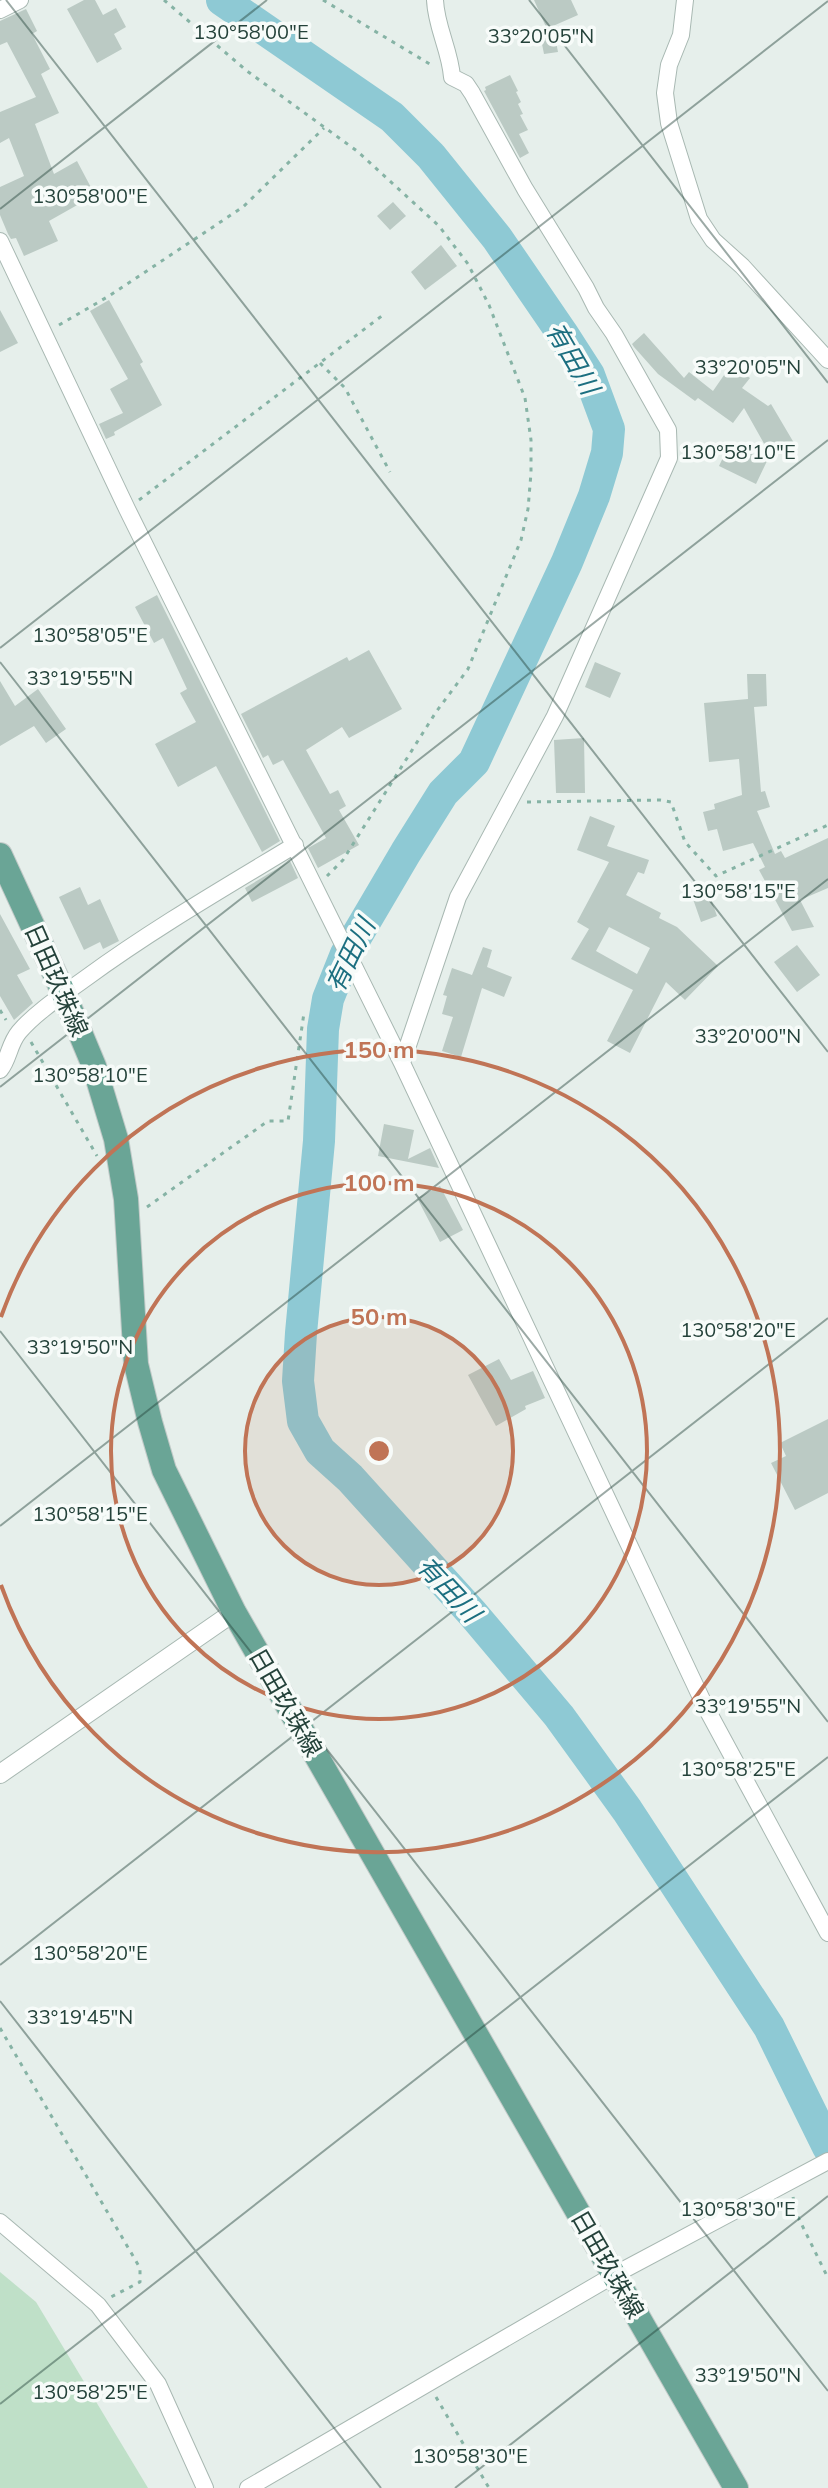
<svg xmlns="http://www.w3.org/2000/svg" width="828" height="2488" viewBox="0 0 828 2488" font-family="Mulish,'Noto Sans JP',sans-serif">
	<rect width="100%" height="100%" fill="#e6efeb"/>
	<path fill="#bfe0c8" d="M 0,2272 L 36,2302 L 148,2488 L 0,2488 Z"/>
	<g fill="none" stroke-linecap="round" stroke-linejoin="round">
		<path stroke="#8ec9d4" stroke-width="32" d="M 222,0 L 392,117 L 431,156 L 497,238 L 562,333 L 589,375 L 609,429 L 607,453 L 594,496 L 567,562 L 474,762 L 443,793 L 406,852 L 346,954 L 328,999 L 323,1029 L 319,1141 L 301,1333 L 298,1381 L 303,1421 L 320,1451 L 350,1478 L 473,1614 L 559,1716 L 627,1810 L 769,2027 L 828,2147"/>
	</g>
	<path fill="#bbcac4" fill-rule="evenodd" d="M 84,0 L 95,0 L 103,15 L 116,8 L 126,27 L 114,34 L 122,49 L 97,63 L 67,9 Z
		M 534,0 L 571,0 L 578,15 L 553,26 L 558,52 L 544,54 L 539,29 L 546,27 Z
		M 26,9 L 37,31 L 32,34 L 50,69 L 41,74 L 59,113 L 35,124 L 54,174 L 77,161 L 95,195 L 49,221 L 58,241 L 24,256 L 16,238 L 11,239 L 8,234 L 0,215 L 0,187 L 24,176 L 9,138 L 0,143 L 0,112 L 36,97 L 7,42 L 0,45 L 0,21 Z
		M 510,75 L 518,91 L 516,92 L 521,102 L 518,104 L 523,114 L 520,115 L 528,130 L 519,134 L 529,153 L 520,158 L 484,91 L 486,90 L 485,87 Z
		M 393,202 L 406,216 L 390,230 L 377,216 Z
		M 441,245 L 457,266 L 425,290 L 411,272 Z
		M 109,300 L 143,362 L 140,364 L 162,405 L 114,432 L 115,435 L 106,439 L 99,424 L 123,413 L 110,389 L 128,379 L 90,311 Z
		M 0,310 L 18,343 L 0,352 Z
		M 644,333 L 684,378 L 689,372 L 713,391 L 731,365 L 750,378 L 742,388 L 768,406 L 771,404 L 794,443 L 771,456 L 744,408 L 733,423 L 698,398 L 695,401 L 658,374 L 634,347 L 632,344 Z
		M 730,443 L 767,461 L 756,484 L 719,466 Z
		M 157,595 L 280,841 L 262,852 L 216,766 L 178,787 L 155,744 L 196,722 L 180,693 L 187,689 L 163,638 L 154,643 L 135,607 Z
		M 369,650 L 402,709 L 349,738 L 342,727 L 306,750 L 330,794 L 338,790 L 346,806 L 339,810 L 359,845 L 318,868 L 308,848 L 326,838 L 283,760 L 273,765 L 268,755 L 263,758 L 241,714 L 347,657 L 349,661 Z
		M 595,662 L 621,673 L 610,698 L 585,687 Z
		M 747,674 L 766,674 L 767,706 L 754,707 L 761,792 L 765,791 L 770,807 L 757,811 L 775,854 L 781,851 L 785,858 L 828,838 L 828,888 L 800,900 L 814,927 L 792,931 L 759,870 L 765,867 L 753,843 L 723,851 L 717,829 L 708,831 L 703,812 L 715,809 L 714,804 L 742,795 L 739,759 L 709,762 L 704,703 L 748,699 Z
		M 0,681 L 15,706 L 38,689 L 66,729 L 46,743 L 34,726 L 0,746 Z
		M 584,738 L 585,793 L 556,793 L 554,740 Z
		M 590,816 L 615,826 L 607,846 L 649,860 L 644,874 L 638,872 L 626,895 L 661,913 L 659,918 L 677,927 L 718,966 L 685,1000 L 666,982 L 630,1053 L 607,1041 L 633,990 L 571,959 L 589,929 L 577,922 L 609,862 L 577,850 ZM 609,927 L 650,948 L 637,974 L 596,951 Z
		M 290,861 L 298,878 L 252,902 L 245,888 Z
		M 80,887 L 88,905 L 100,899 L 119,941 L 103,949 L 100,942 L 84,950 L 59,897 Z
		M 709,893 L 717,916 L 701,922 L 693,899 Z
		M 0,914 L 30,969 L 17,975 L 33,1003 L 14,1020 L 0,996 Z
		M 797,945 L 820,975 L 797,992 L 774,962 Z
		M 483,947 L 492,950 L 487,967 L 512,977 L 504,997 L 482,988 L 461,1057 L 442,1051 L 453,1017 L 442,1014 L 447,996 L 443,995 L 452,968 L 472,975 Z
		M 384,1124 L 414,1130 L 408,1159 L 430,1148 L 439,1168 L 378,1156 Z
		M 440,1186 L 463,1230 L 440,1242 L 417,1198 Z
		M 499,1359 L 511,1380 L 533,1371 L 545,1398 L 525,1406 L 526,1409 L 496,1426 L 468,1375 Z
		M 828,1419 L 828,1493 L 795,1510 L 771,1463 L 786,1456 L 780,1443 Z"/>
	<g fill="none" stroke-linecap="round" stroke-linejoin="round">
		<g stroke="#a8b8b2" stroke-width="18">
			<path id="minor" d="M 685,0 L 681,35 L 669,65 L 665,93 L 669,123 L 699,219 L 713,240 L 742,266 L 828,360
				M 0,10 L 20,0
				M 0,241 L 127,509 L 402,1063 L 704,1704 L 828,1933
				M 402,1063 L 458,897 L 555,716 L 669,458 L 668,430 L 614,334 L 596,308 L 586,288 L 525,189 L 472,93 L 466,84 L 452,77 C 450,50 436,27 435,0
				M 0,1070 C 9,1059 9,1044 19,1032 C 37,1011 64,994 86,978 C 153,929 224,888 295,845
				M 0,2222 L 98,2305 L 158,2384 L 205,2488
				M 248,2488 L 614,2275 L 828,2161"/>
		</g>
		<g stroke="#a8b8b2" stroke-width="20">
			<path id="tertiary" d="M 0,1774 L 234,1612"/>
		</g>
		<g stroke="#c2cac8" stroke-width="26">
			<path id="primary" d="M 0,855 L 64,994 L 94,1066 L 116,1139 L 126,1199 L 136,1364 L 150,1422 L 164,1470 L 234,1612 L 736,2488"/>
		</g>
		<path stroke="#86b3a5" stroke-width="3" stroke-dasharray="4 6" stroke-linecap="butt" d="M 164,0 L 247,71 L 357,151 L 439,226 L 468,264 L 489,305 L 525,398 L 531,440 L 531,473 L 528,509 L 521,540 L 468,669 L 436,712 L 343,860 L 327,876
			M 323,0 L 433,66
			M 59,325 L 109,296 L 243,207 L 324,128
			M 320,363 L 345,388 L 390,472
			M 139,500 L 383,315
			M 527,802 L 660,800 L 671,802 L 685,842 L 716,876 L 828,825
			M 0,1010 L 6,1020
			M 31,1042 L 97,1156
			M 147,1207 L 268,1121 L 288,1121 L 304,1013
			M 0,2028 L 140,2268 L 140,2282 L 111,2297
			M 793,2197 L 798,2217 L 828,2278
			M 436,2397 L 489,2488"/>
		<use href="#minor" stroke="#fff" stroke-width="16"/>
		<use href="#tertiary" stroke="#fff" stroke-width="18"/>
		<use href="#primary" stroke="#6aa596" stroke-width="24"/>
	</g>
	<path fill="none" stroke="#24423a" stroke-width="2" stroke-opacity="0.45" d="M 6,0 L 828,1052M 529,0 L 828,383M 0,209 L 267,0M 0,648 L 828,1M 0,662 L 828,1722M 0,1087 L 828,440M 0,1331 L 828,2391M 0,1526 L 828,879M 0,1965 L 828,1318M 0,2001 L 381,2488M 0,2404 L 828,1757M 455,2488 L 828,2196"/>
	<circle cx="379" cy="1451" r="134" fill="#c07456" fill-opacity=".12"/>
	<g fill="none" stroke="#c07456" stroke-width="4">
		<circle cx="379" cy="1451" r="134"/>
		<circle cx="379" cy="1451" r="268"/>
		<path d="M1 1317A401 401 0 1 1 1 1585"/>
	</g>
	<g text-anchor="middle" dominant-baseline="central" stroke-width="7" stroke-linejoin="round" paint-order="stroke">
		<g font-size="24" fill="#24423a" stroke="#f7fbf9">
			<text transform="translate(57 980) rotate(66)">日田玖珠線</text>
			<text transform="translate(286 1702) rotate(60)">日田玖珠線</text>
			<text transform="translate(608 2264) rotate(60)">日田玖珠線</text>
		</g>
		<g font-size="26" font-style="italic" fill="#1c6f80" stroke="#f7fbf9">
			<text transform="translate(573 358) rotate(60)">有田川</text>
			<text transform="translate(350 955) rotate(-64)">有田川</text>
			<text transform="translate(449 1589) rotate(47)">有田川</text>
		</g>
	</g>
	<g font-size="20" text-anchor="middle" fill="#24423a" stroke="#f7fbf9" stroke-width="7" stroke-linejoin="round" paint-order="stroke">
		<text x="251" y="39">130°58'00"E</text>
		<text x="541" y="43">33°20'05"N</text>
		<text x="90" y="203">130°58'00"E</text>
		<text x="748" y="374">33°20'05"N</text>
		<text x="738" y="459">130°58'10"E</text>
		<text x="90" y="642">130°58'05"E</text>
		<text x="80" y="685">33°19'55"N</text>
		<text x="738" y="898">130°58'15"E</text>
		<text x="748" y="1043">33°20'00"N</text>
		<text x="90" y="1082">130°58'10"E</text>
		<text x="738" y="1337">130°58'20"E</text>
		<text x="80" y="1354">33°19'50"N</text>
		<text x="90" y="1521">130°58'15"E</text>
		<text x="748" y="1713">33°19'55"N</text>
		<text x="738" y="1776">130°58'25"E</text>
		<text x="90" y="1960">130°58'20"E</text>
		<text x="80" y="2024">33°19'45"N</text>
		<text x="738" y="2216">130°58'30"E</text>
		<text x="748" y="2382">33°19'50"N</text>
		<text x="90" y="2399">130°58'25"E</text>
		<text x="470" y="2463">130°58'30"E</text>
	</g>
	<circle cx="379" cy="1451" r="12" fill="#c07456" stroke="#f7fbf9" stroke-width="4"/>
	<g font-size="24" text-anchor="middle" font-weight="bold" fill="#c07456" stroke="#f7fbf9" stroke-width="7" stroke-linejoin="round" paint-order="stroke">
		<text x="379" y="1058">150 m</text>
		<text x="379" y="1191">100 m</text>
		<text x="379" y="1325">50 m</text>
	</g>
</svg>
